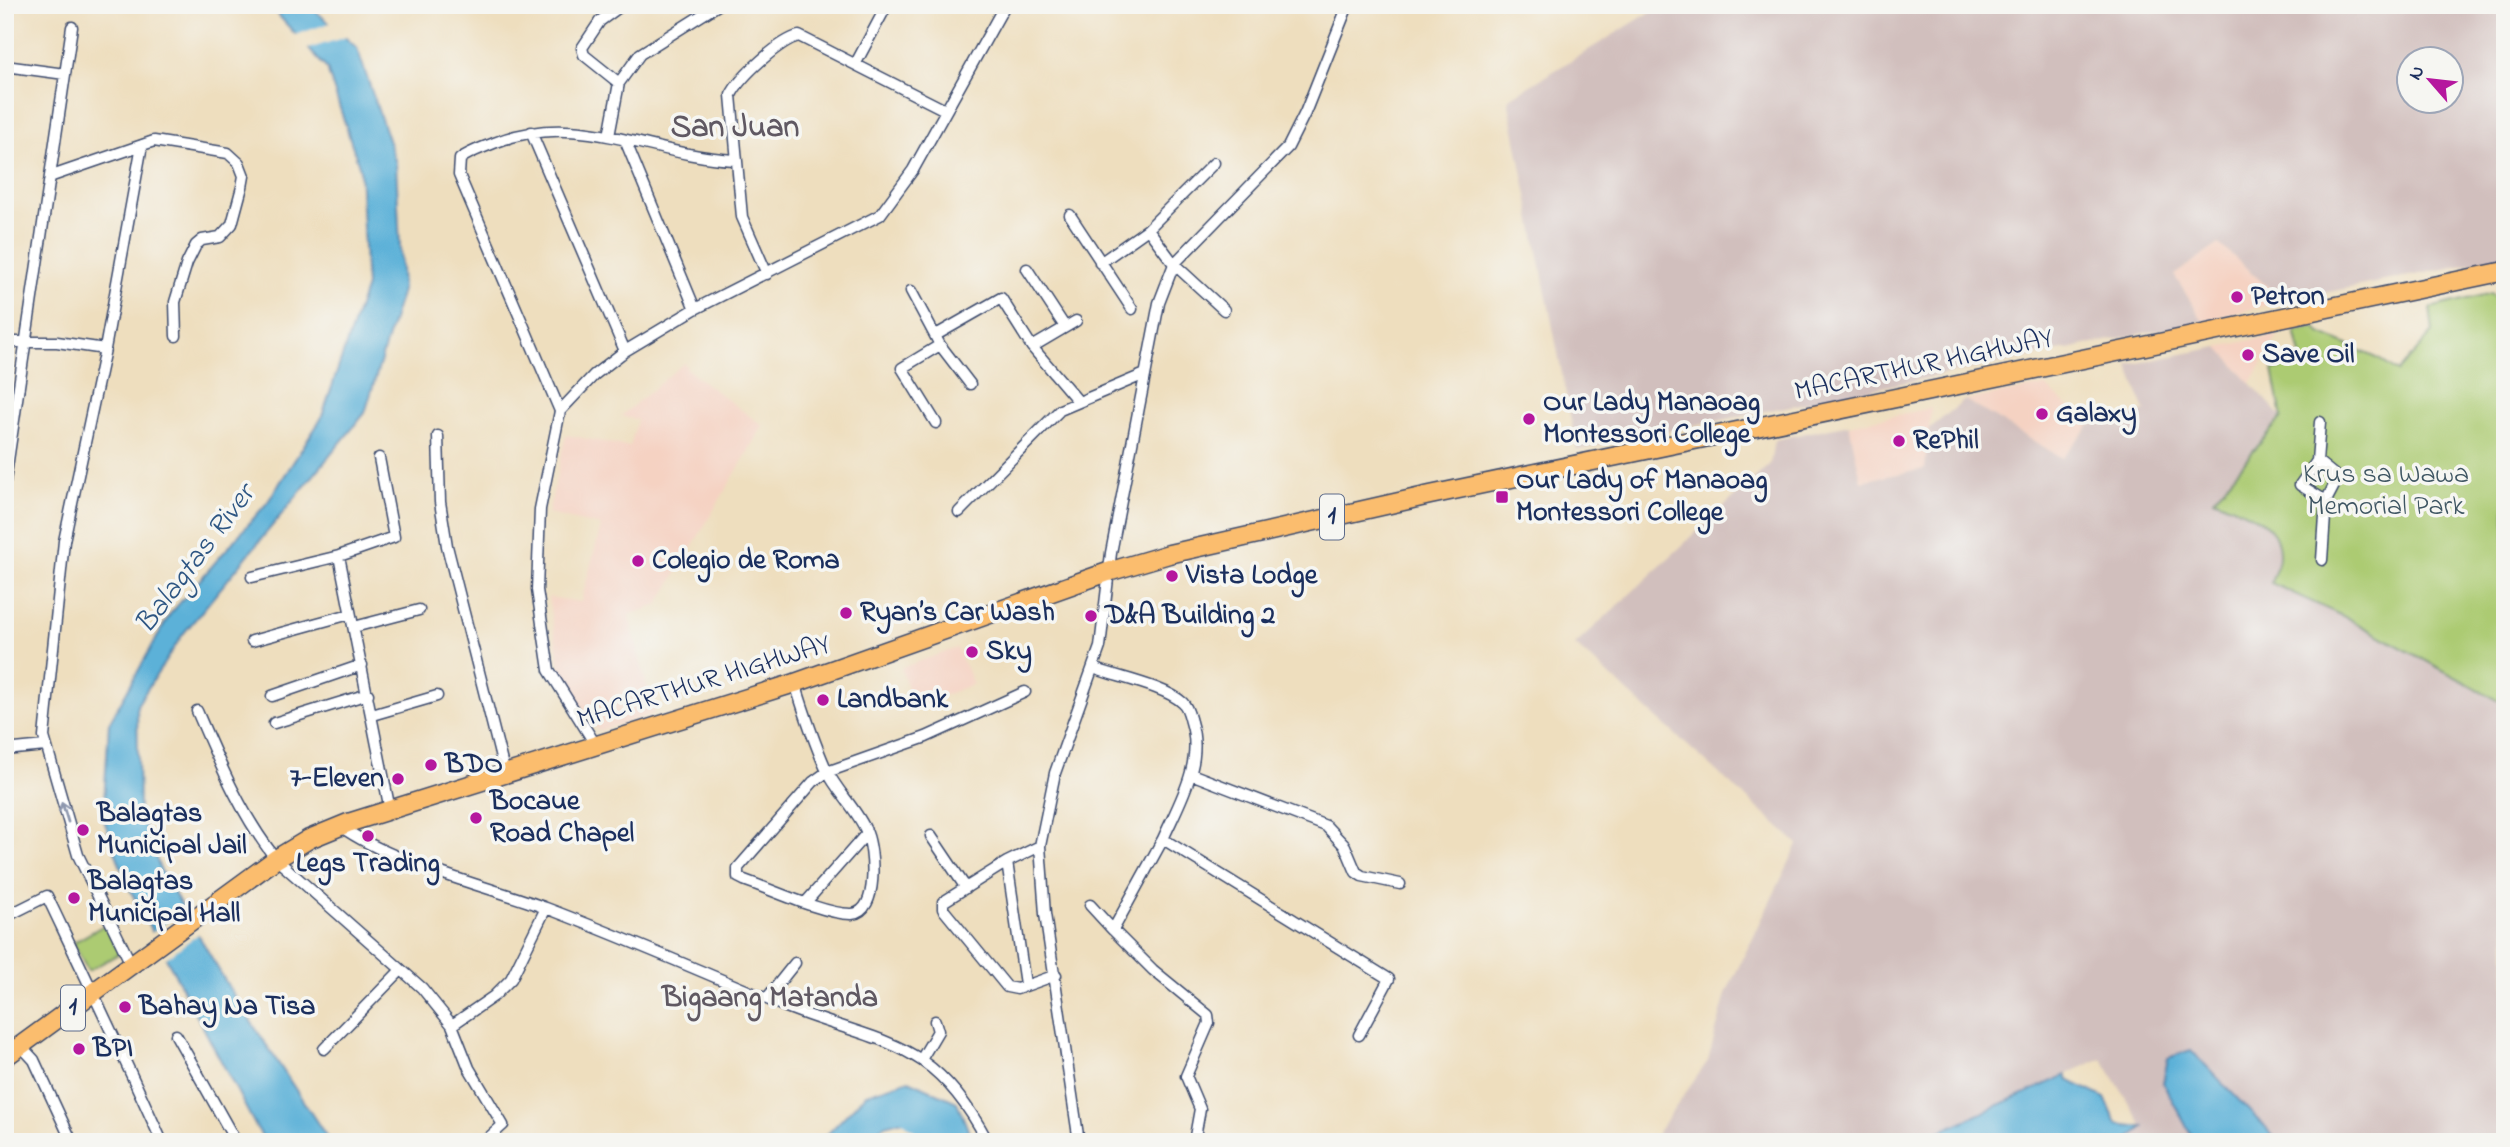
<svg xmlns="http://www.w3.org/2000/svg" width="2510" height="1147" viewBox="0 0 2510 1147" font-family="'Indie Flower',sans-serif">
	<rect width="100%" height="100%" fill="#f6f6f2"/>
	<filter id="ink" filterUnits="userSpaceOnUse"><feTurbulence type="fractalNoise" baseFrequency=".0143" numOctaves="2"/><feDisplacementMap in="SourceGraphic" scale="14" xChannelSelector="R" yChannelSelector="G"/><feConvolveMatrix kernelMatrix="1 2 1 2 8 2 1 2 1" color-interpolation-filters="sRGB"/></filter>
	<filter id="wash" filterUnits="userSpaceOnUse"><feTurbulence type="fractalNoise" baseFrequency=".00686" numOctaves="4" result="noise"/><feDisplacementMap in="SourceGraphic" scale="28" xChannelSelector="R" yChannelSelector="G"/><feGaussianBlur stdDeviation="1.57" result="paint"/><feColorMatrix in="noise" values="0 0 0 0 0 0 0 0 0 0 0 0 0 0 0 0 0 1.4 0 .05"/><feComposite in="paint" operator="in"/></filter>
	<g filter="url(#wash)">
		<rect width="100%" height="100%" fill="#eedebe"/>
		<path fill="#f5d2c2" d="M 2219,244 L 2284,301 L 2203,321 L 2174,275 Z
			M 2278,335 L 2251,383 L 2218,347 Z
			M 684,363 L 689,371 L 763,426 L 658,605 L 629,615 L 654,714 L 598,731 L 562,677 L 548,597 L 581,602 L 601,526 L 548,514 L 566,435 L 630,447 L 637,420 L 621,416 Z
			M 2045,386 L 2090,425 L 2062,458 L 1965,400 Z
			M 1931,408 L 1925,469 L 1861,481 L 1849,425 Z
			M 957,648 L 973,684 L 914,707 L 901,668 Z"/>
		<path fill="#d1bfbd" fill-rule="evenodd" d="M 1662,5 L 2498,5 L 2505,30 L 2505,257 L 2284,301 L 2219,244 L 2174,275 L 2203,321 L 1577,450 L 1508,99 ZM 2408,60 L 2450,60 L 2450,102 L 2408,102 Z
			M 2218,347 L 2281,416 L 2214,498 L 2266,522 L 2276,538 L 2279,557 L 2271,583 L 2349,619 L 2505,704 L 2505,1142 L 2125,1142 L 2143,1127 L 2102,1058 L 1920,1142 L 1651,1142 L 1708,1061 L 1727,991 L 1798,844 L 1575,645 L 1770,464 L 1774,440 L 1849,424 L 1861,481 L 1925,469 L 1929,429 L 1965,400 L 2062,458 L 2090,425 L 2145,411 L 2128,365 Z"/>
		<path fill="#accb72" stroke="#647d68" stroke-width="2" d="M 2492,293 L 2505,310 L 2505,704 L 2349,619 L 2271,583 C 2273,575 2279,565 2279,556 C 2281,520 2240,511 2214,499 L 2282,417 L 2273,370 L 2303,364 L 2295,331 L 2316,327 L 2320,333 L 2377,358 L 2398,372 L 2433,332 L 2430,308 Z
			M 104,925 L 120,953 L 88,971 L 73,943 Z"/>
		<path fill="#5bb1d8" stroke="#3b709b" stroke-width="2" d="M 269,5 L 309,5 L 357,48 L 396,163 L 402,290 L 365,413 L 183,634 L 137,705 L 139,811 L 160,869 L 231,991 L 330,1142 L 266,1142 L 255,1125 L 127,884 L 103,817 L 109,723 L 170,614 L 267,503 L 321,419 L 366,286 L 360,169 L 327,69 Z
			M 2191,1050 L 2279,1142 L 2195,1142 L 2163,1083 L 2168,1058 Z
			M 2066,1075 L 2068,1080 L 2105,1098 L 2117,1124 L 2143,1127 L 2125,1142 L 1917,1142 Z
			M 909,1080 L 957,1102 L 973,1142 L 938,1142 L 932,1130 L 907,1119 L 885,1125 L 859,1142 L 820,1142 L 866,1094 Z"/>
		<path fill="#eedebe" d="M 333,22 L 349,36 L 305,50 L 292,36 Z
			M 186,908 L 201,932 L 162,961 L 149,935 Z"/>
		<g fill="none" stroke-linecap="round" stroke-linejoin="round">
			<path stroke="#5bb1d8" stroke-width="19" d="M 905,1111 L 943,1142"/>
		</g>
	</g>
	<g filter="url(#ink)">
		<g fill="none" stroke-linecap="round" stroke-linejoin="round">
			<g stroke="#3b496c" stroke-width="13">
				<path id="street" d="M 856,63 L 887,5
					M 5,66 L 65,74
					M 619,83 L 584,55 L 582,48 L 600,21 L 622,5
					M 531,132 L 625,351
					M 609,136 L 619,83 L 640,54 L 718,5
					M 625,140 L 695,309
					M 52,176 L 154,141 L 228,153 L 239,163 L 244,176 L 242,187 L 232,224 L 220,237 L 202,240 L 196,245 L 187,263 L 175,302 L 176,336
					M 1070,215 L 1132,309
					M 1148,229 L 1174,264 L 1224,310
					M 1100,263 L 1148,229 L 1214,163
					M 1027,269 L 1065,327
					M 767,274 L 742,217 L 731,95 C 740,77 780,40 799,36 L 945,110
					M 911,291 L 940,345 L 970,384
					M 936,335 L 1001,298 L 1032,347 L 1078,401
					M 5,342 L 57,342 L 105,349
					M 1032,347 L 1076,321
					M 560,411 L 459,175 L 460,159 C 469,152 482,148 494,143 C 578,109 650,156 735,160
					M 2320,422 L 2317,461 L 2300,485 L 2326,501
					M 936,423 L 902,368 L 940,345
					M 438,436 L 440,502 L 447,546 L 505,774
					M 2317,461 L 2338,478 L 2326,501 L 2322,560
					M 5,481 L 72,27
					M 959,512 L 1060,410 L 1145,374
					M 339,556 L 390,810
					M 252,577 L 339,556 L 394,537 L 379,458
					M 354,627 L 419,610
					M 252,641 L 350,614
					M 1093,668 C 1116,677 1165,686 1183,703 C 1188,708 1189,715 1191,722 C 1204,763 1179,803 1163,839 L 1389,979 L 1359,1035
					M 795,683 C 804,712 814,742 826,769 C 837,792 858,810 867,833 C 874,851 879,912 852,914 C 826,915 770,889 744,880 L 738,877 L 738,868 L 813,782 L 827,772 L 926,737 L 1025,692
					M 272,696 L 362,665
					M 197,711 C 219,762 241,815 276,859 L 422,988 L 452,1025 L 469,1068 L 503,1125 L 484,1142
					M 372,715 L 437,696
					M 274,723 L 368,694
					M 595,744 L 549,670 L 537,590 L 540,509 L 560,411 L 594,375 L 625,351 L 695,309 L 880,215 L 913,170 L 1005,5
					M 5,750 L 45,746
					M 1191,774 L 1326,826 L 1345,846 L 1356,872 L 1362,876 L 1400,884
					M 340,826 C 393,864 484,885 546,908 C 625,938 703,972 781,1005 C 880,1045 932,1035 988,1142
					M 931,836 L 966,888
					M 1163,839 L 1113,930 L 1153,970 L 1208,1015 L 1209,1023 L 1186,1076 L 1200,1109 L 1194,1142
					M 1007,862 L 943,902 L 943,909 L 1007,987 L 1017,989 L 1056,975
					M 806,902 L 867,833
					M 1090,905 L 1113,930
					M 5,917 L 47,896 C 86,978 125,1059 162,1142
					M 131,964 L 78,855 L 44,737 L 64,541 L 105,349 L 142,145
					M 1025,984 L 1007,862 L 1040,846
					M 767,998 L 795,963
					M 452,1025 L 494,996 L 511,979 L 546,908
					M 176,1035 L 236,1142
					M 21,1046 L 34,1060 L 72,1142
					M 324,1049 L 400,971
					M 922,1058 L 938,1031 L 935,1021
					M 1027,1142 L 1036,1142
					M 1079,1142 L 1045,914 L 1040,846 L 1055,773 L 1100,647 L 1111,553 L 1159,303 L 1174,264 L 1288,147 L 1305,113 L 1348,5"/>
			</g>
			<g stroke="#3b496c" stroke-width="21">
				<path id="highway" d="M 5,1057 L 276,859 L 309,839 L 348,823 L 795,683 L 1108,572 L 1169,554 L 1430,495 L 2505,271"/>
			</g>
			<use href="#street" stroke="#fff" stroke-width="10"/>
			<use href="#highway" stroke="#fbbd6e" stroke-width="18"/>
		</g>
		<defs><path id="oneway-shaft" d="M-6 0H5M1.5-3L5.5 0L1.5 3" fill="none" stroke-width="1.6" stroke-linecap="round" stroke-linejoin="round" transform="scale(1.75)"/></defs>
		<use stroke="#8d97ae" href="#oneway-shaft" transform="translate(65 812) rotate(-107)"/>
	</g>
	<g fill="#b5179e" stroke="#f6f6f2" stroke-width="2.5">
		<circle cx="2237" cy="297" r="7"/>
		<circle cx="2248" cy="355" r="7"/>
		<circle cx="2042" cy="414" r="7"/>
		<circle cx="1529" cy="419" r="7"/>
		<circle cx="1899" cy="441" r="7"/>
		<rect x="1495" y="490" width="14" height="14" rx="3.5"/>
		<circle cx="638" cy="561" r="7"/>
		<circle cx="1172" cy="576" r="7"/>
		<circle cx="846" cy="613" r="7"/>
		<circle cx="1091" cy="616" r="7"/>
		<circle cx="972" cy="652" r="7"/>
		<circle cx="823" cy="700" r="7"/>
		<circle cx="431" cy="765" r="7"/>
		<circle cx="398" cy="779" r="7"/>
		<circle cx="476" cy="818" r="7"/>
		<circle cx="83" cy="830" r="7"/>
		<circle cx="368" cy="836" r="7"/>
		<circle cx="74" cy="898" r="7"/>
		<circle cx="125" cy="1007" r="7"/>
		<circle cx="79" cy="1049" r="7"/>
	</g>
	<g text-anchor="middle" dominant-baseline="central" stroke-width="7" stroke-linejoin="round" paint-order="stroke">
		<g fill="#f6f6f2" stroke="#5d6b8a" stroke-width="2">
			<rect x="1320" y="494.5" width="24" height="45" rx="5"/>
			<rect x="61" y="985.5" width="24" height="45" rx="5"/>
		</g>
		<g font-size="26" font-weight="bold" fill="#1b2f5e">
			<text x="1332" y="517">1</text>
			<text x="73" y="1008">1</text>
		</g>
		<g font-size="28" font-weight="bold" fill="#1b2f5e" stroke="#f6f6f2" text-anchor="start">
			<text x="2251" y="297">Petron</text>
			<text x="2262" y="355">Save Oil</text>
			<text x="1543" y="403">Our Lady Manaoag<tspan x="1543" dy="32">Montessori College</tspan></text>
			<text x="2056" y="414">Galaxy</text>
			<text x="1913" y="441">RePhil</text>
			<text x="1516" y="481">Our Lady of Manaoag<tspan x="1516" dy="32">Montessori College</tspan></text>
			<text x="652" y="561">Colegio de Roma</text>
			<text x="1186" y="576">Vista Lodge</text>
			<text x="860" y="613">Ryan’s Car Wash</text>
			<text x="1105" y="616">D&amp;A Building 2</text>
			<text x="986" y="652">Sky</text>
			<text x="837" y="700">Landbank</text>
			<text x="445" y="765">BDO</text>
			<text x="384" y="779" text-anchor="end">7-Eleven</text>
			<text x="490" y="802">Bocaue<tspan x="490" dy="32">Road Chapel</tspan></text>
			<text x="97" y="814">Balagtas<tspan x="97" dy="32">Municipal Jail</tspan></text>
			<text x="368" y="864" text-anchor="middle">Legs Trading</text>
			<text x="88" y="882">Balagtas<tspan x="88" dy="32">Municipal Hall</tspan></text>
			<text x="139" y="1007">Bahay Na Tisa</text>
			<text x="93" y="1049">BPI</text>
		</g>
		<g font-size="28" fill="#1b2f5e" stroke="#f6f6f2">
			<text transform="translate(1924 366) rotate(-12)">MACARTHUR HIGHWAY</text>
			<text transform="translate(704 683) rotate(-17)">MACARTHUR HIGHWAY</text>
		</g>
		<g font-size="28" fill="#3f5663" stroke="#f6f6f2">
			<text x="2386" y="475">Krus sa Wawa<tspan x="2386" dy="32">Memorial Park</tspan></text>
		</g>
		<g font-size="30" font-style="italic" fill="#2e5683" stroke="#f6f6f2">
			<text transform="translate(196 560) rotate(-53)">Balagtas River</text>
		</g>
		<g font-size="30" font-weight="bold" fill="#605963" stroke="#f6f6f2">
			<text x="770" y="999">Bigaang Matanda</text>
		</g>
		<g font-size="32" font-weight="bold" fill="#605963" stroke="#f6f6f2">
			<text x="735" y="128">San Juan</text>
		</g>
	</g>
	<rect width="2510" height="1147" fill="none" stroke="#f6f6f2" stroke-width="28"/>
	<g transform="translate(2430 80) rotate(298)"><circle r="33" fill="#f6f6f2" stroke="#9ea6b7" stroke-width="2"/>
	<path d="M0-5L12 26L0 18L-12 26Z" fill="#b5179e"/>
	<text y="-10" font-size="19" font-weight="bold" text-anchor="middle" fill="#1b2f5e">N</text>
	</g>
</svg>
